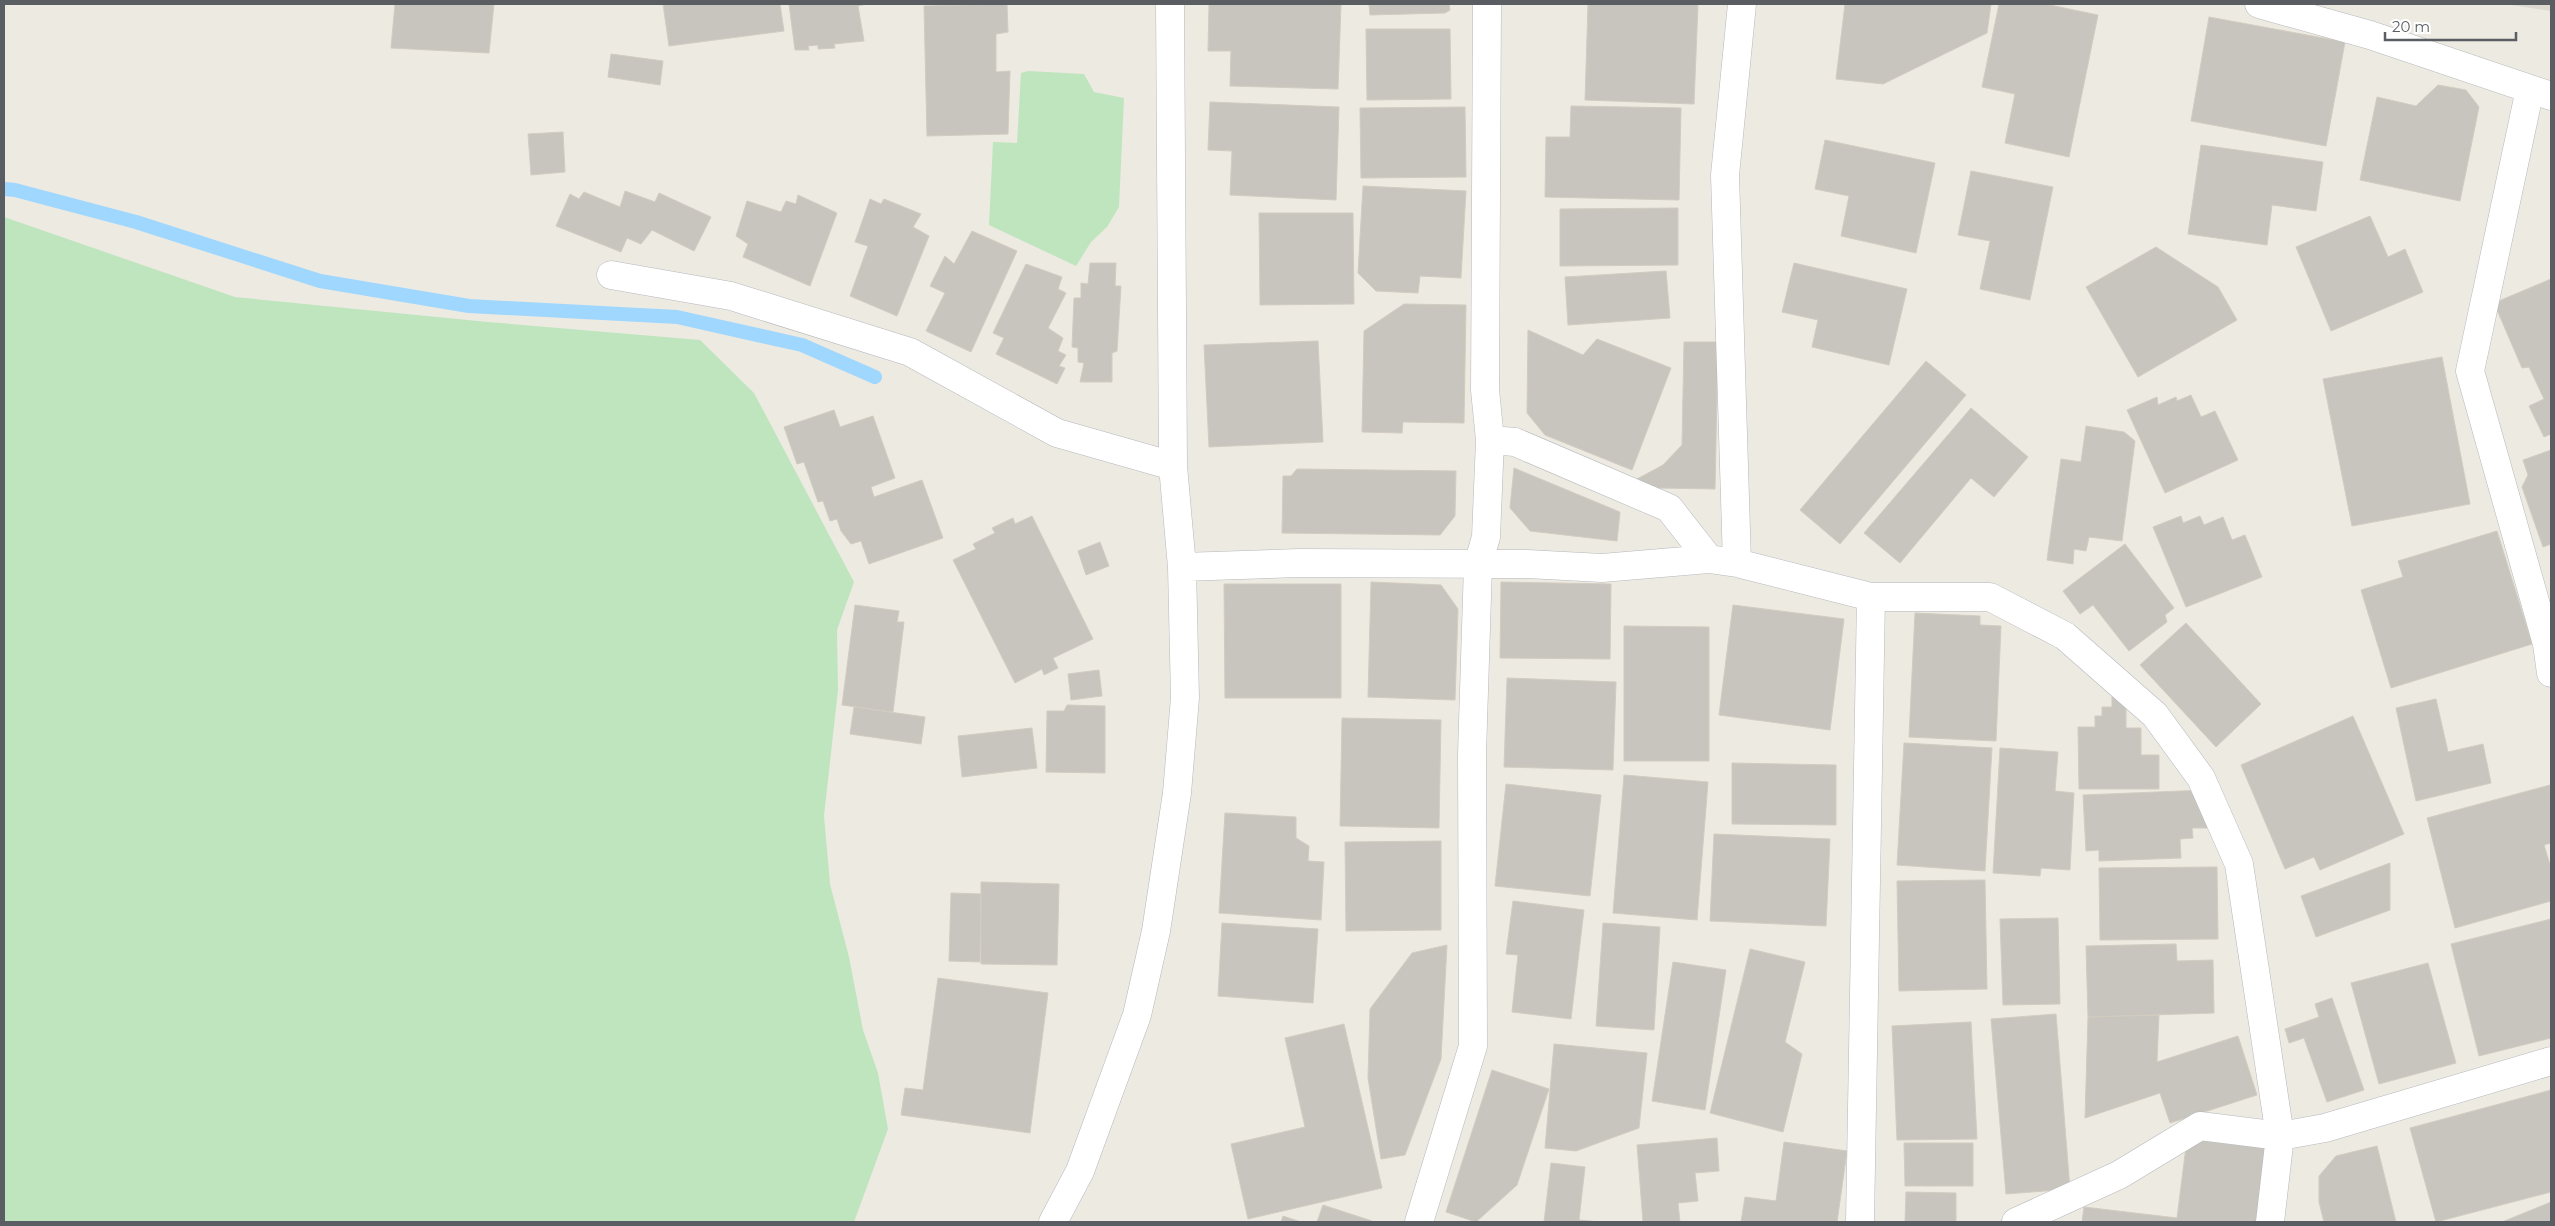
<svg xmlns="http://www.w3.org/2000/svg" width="2555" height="1226" viewBox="0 0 2555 1226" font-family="Montserrat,sans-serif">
	<rect width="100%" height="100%" fill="#edeae2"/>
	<path fill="#ddd9d0" d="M 2505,4 L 2551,4 L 2551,11 Z"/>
	<path fill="#bfe5be" d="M 1028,71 L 1084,74 L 1094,92 L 1124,98 L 1119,207 L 1107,227 L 1091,242 L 1076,266 L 989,225 L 993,142 L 1017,143 L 1021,73 Z
		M 4,217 L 235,297 L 488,322 L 700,340 L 754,393 L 854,582 L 837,630 L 838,690 L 824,816 L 830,884 L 849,957 L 863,1030 L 878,1073 L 888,1129 L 854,1222 L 4,1222 Z"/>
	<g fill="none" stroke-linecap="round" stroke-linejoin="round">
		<path stroke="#a0d7fe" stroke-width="14" d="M 4,189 L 15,190 L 136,222 L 320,281 L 469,306 L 677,317 L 802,345 L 875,377"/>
	</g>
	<path fill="#c8c5bf" stroke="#d2ccc0" d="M 395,4 L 494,4 L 489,53 L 391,48 Z
		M 663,4 L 780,4 L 784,31 L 669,46 Z
		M 789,4 L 866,4 L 858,6 L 864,41 L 834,44 L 835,48 L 818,49 L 818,45 L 808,46 L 809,50 L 795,50 Z
		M 1007,4 L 1008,32 L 996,34 L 996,72 L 1010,71 L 1008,134 L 927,136 L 924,6 Z
		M 1209,4 L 1341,4 L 1338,89 L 1230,86 L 1231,51 L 1208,51 Z
		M 1369,4 L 1449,4 L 1450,10 L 1445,13 L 1370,15 Z
		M 1588,4 L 1698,4 L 1694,104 L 1585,100 Z
		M 1845,4 L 1991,4 L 1987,33 L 1883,84 L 1836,79 Z
		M 1999,4 L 2045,4 L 2098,15 L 2069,157 L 2005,143 L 2015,94 L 1982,87 Z
		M 2209,17 L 2345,42 L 2326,146 L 2191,121 Z
		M 1366,29 L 1450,29 L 1451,99 L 1367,100 Z
		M 611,54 L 663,61 L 660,85 L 608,77 Z
		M 2438,85 L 2466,90 L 2479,107 L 2460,201 L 2360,180 L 2377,97 L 2416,106 Z
		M 1210,102 L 1339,107 L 1336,200 L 1230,195 L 1232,151 L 1208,150 Z
		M 1571,106 L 1681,108 L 1679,200 L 1545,197 L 1546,137 L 1570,137 Z
		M 1465,107 L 1466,177 L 1361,178 L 1360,108 Z
		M 563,132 L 565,172 L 531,175 L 528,134 Z
		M 1825,140 L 1935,163 L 1916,253 L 1841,236 L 1849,196 L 1815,189 Z
		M 2201,145 L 2323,162 L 2316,211 L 2272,205 L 2267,245 L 2188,234 Z
		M 1971,171 L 2053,187 L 2030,300 L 1980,289 L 1990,241 L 1958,235 Z
		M 1363,186 L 1466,191 L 1461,278 L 1420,276 L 1418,293 L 1376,291 L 1358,273 Z
		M 625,191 L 655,202 L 659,193 L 711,217 L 694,251 L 652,230 L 641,244 L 627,238 L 621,252 L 556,226 L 570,194 L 579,199 L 584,192 L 620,207 Z
		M 798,195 L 837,213 L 810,286 L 743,257 L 748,244 L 736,236 L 747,201 L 781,212 L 786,201 L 796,204 Z
		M 870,199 L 881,204 L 884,199 L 921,214 L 913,227 L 929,236 L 897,316 L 850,296 L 868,246 L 855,242 Z
		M 1678,208 L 1678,265 L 1560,266 L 1560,209 Z
		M 1259,213 L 1353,213 L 1354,304 L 1260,305 Z
		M 2370,216 L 2388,257 L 2405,249 L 2423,292 L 2331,331 L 2296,247 Z
		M 972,231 L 1017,251 L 971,352 L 926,331 L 945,293 L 930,286 L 945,256 L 954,264 Z
		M 2156,247 L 2218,287 L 2237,320 L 2138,377 L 2086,287 Z
		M 1090,263 L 1116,263 L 1115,286 L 1121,286 L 1117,351 L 1112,353 L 1112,382 L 1080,382 L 1084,363 L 1078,362 L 1078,348 L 1072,347 L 1074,298 L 1081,298 L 1081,283 L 1088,284 Z
		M 1794,263 L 1907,289 L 1889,365 L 1812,347 L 1818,320 L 1782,312 Z
		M 1026,264 L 1062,277 L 1058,289 L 1066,293 L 1048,328 L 1063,338 L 1058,351 L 1066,355 L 1059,366 L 1065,368 L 1057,384 L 996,354 L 1004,338 L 993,333 Z
		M 1666,271 L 1670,318 L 1568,325 L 1565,277 Z
		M 2551,279 L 2551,434 L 2544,437 L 2529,406 L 2544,399 L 2529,367 L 2522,368 L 2494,303 Z
		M 1404,304 L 1466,305 L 1464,423 L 1403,422 L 1402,433 L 1362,432 L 1364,331 Z
		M 1528,330 L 1583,355 L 1597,339 L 1671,368 L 1632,470 L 1545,435 L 1527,413 Z
		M 1318,341 L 1323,442 L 1209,447 L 1204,345 Z
		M 1684,342 L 1718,342 L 1715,489 L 1658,488 L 1637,479 L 1663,465 L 1682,445 Z
		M 2442,357 L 2470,504 L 2352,526 L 2323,379 Z
		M 1926,361 L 1966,395 L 1840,544 L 1800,510 Z
		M 2191,395 L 2201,417 L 2215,411 L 2238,460 L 2165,493 L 2127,410 L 2157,397 L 2158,405 L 2176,397 L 2177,401 Z
		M 1971,408 L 2028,457 L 1994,497 L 1971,478 L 1900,563 L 1864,533 Z
		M 834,410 L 840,427 L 873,416 L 895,478 L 871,487 L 874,497 L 922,480 L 943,538 L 869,564 L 861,541 L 851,544 L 841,531 L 837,519 L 830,521 L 823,501 L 818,502 L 804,462 L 797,464 L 784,427 Z
		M 2086,426 L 2124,432 L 2135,441 L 2122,541 L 2089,537 L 2086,551 L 2074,549 L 2073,564 L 2047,560 L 2061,459 L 2081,462 Z
		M 2551,450 L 2551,544 L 2543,547 L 2522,487 L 2528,475 L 2523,460 Z
		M 1514,468 L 1620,512 L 1617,541 L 1530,531 L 1510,508 Z
		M 1297,469 L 1456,471 L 1455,516 L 1440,535 L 1282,533 L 1283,476 L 1291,476 Z
		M 1032,516 L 1093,639 L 1053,658 L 1058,668 L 1044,675 L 1042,669 L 1015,683 L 953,560 L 976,549 L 973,544 L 995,533 L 992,528 L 1013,518 L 1015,524 Z
		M 2181,516 L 2183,523 L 2200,516 L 2204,525 L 2223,517 L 2232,540 L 2245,535 L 2262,577 L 2186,607 L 2153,527 Z
		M 2497,531 L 2532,644 L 2391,688 L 2361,590 L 2403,577 L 2398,561 Z
		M 1100,542 L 1109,566 L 1086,575 L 1078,551 Z
		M 2125,544 L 2174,608 L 2165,615 L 2167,622 L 2129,651 L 2093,605 L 2080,614 L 2063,591 Z
		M 1371,582 L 1441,585 L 1458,609 L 1455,700 L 1368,697 Z
		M 1501,582 L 1611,584 L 1610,659 L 1500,658 Z
		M 1224,584 L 1341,584 L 1341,698 L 1225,698 Z
		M 855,605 L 899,611 L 897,622 L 904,622 L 893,712 L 842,705 Z
		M 1733,605 L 1844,619 L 1830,730 L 1719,715 Z
		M 1915,613 L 1980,616 L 1980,625 L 2001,626 L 1996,741 L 1909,737 Z
		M 2186,623 L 2261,704 L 2216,747 L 2140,665 Z
		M 1624,626 L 1709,627 L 1709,761 L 1624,761 Z
		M 1099,670 L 1102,696 L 1071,700 L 1068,674 Z
		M 1507,678 L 1616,682 L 1613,770 L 1504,767 Z
		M 2112,696 L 2126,696 L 2126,728 L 2141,728 L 2141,755 L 2159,755 L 2159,789 L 2079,789 L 2078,727 L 2095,727 L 2095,716 L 2102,716 L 2102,707 L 2112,707 Z
		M 2436,699 L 2448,752 L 2483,744 L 2491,783 L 2416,801 L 2396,708 Z
		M 1067,705 L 1105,706 L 1105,773 L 1046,772 L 1047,711 L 1064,711 Z
		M 854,707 L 925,717 L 921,744 L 850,734 Z
		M 2353,716 L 2404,834 L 2320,870 L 2314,857 L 2285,869 L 2241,765 Z
		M 1342,718 L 1441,720 L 1439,828 L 1340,826 Z
		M 1032,728 L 1037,768 L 962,777 L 958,736 Z
		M 1904,743 L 1992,748 L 1985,871 L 1897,865 Z
		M 2000,748 L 2058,752 L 2055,791 L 2074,793 L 2070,870 L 2041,868 L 2040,876 L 1993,873 Z
		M 1732,763 L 1836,765 L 1836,825 L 1732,824 Z
		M 1624,775 L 1708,782 L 1697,920 L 1613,913 Z
		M 1506,784 L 1601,795 L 1590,896 L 1495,886 Z
		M 2550,785 L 2551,843 L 2544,845 L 2551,868 L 2551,901 L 2455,928 L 2427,818 Z
		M 2206,790 L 2208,828 L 2192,828 L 2193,838 L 2180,839 L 2181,858 L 2099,861 L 2099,850 L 2086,851 L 2083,795 Z
		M 1225,813 L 1296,817 L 1296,838 L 1309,846 L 1308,861 L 1324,862 L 1321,920 L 1219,913 Z
		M 1714,834 L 1830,839 L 1826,926 L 1710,921 Z
		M 1441,841 L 1441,930 L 1346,931 L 1345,842 Z
		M 2390,863 L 2390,910 L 2316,937 L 2301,896 Z
		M 2217,867 L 2218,939 L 2100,940 L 2099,868 Z
		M 1985,880 L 1987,989 L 1899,991 L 1897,881 Z
		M 981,882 L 1059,884 L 1057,965 L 981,964 Z
		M 951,893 L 981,894 L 980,962 L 949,961 Z
		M 1513,901 L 1584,910 L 1571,1019 L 1512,1012 L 1518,955 L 1506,954 Z
		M 2058,918 L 2060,1004 L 2003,1005 L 2000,919 Z
		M 2551,919 L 2551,1038 L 2479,1056 L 2451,944 Z
		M 1222,923 L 1318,929 L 1313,1003 L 1218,996 Z
		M 1603,923 L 1660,927 L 1654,1030 L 1596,1026 Z
		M 2176,944 L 2177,961 L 2213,960 L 2214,1013 L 2088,1017 L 2086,946 Z
		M 1447,945 L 1441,1059 L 1405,1155 L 1381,1159 L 1368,1078 L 1370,1009 L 1412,953 Z
		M 1750,949 L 1805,962 L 1785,1042 L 1802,1054 L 1783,1132 L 1710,1113 Z
		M 1673,962 L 1726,970 L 1705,1110 L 1652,1101 Z
		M 2428,963 L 2456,1063 L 2379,1084 L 2351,983 Z
		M 938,978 L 1048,993 L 1030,1133 L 901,1115 L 905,1088 L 923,1090 Z
		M 2332,998 L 2364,1090 L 2327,1102 L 2304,1038 L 2289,1043 L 2285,1029 L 2319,1017 L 2315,1004 Z
		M 2056,1014 L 2070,1189 L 2006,1194 L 1991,1019 Z
		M 2159,1015 L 2157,1062 L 2238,1036 L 2257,1095 L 2170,1123 L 2160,1093 L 2085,1118 L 2088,1017 Z
		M 1971,1022 L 1977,1139 L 1897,1140 L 1892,1026 Z
		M 1344,1024 L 1382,1188 L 1248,1219 L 1231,1144 L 1305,1127 L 1285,1038 Z
		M 1554,1044 L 1647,1053 L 1639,1128 L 1576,1151 L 1545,1148 Z
		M 1492,1070 L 1549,1089 L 1517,1185 L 1476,1222 L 1446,1212 Z
		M 2551,1090 L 2551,1192 L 2436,1222 L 2410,1128 Z
		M 1717,1138 L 1719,1171 L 1695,1173 L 1698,1201 L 1678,1203 L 1680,1222 L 1643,1222 L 1637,1145 Z
		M 2187,1139 L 2266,1148 L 2257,1222 L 2082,1222 L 2084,1207 L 2177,1218 Z
		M 1784,1142 L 1847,1151 L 1837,1222 L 1741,1222 L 1745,1197 L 1776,1201 Z
		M 1904,1143 L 1973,1143 L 1973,1186 L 1905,1186 Z
		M 2377,1146 L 2396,1222 L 2324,1222 L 2319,1202 L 2319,1176 L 2336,1156 Z
		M 1551,1163 L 1585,1167 L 1579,1220 L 1600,1222 L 1544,1222 Z
		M 1906,1192 L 1956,1193 L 1956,1222 L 1905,1222 Z
		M 2551,1202 L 2551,1222 L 2502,1222 Z
		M 1323,1205 L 1372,1221 L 1371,1222 L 1317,1222 Z
		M 1283,1216 L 1301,1222 L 1281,1222 Z"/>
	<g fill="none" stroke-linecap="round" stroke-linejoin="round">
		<g stroke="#b4b8bc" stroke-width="29">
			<path id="minor" d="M 1487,4 L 1485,390 L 1490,440 L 1515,442 L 1669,508 L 1709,559 L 1737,563 L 1871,597 L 1990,597 L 2065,636 L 2155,715 L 2201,778 L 2239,864 L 2280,1136 L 2270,1222
				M 2259,4 L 2370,35 L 2551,96
				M 2530,89 L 2470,371 L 2547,644 L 2551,673
				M 611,275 L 731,296 L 910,352 L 1057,433 L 1173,466
				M 1737,563 L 1725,175 L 1742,4
				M 1182,567 L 1299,563 L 1527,564 L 1602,568 L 1709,559
				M 1053,1222 L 1080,1171 L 1137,1015 L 1156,931 L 1177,793 L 1185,698 L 1182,567 L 1173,466 L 1170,4
				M 1419,1222 L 1473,1046 L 1472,754 L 1478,565 L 1486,537 L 1490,440
				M 1860,1222 L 1871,597
				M 2016,1222 L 2119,1175 L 2200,1126 L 2280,1136 L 2325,1128 L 2551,1061"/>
		</g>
		<use href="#minor" stroke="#fff" stroke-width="28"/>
	</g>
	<rect width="2555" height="1226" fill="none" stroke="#5a5e63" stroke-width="10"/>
	<path d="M2385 32v8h131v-8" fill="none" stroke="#5a5e63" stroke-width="2.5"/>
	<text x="2392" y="32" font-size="15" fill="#5a5e63" stroke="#ffffff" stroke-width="4" paint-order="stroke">20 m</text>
</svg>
